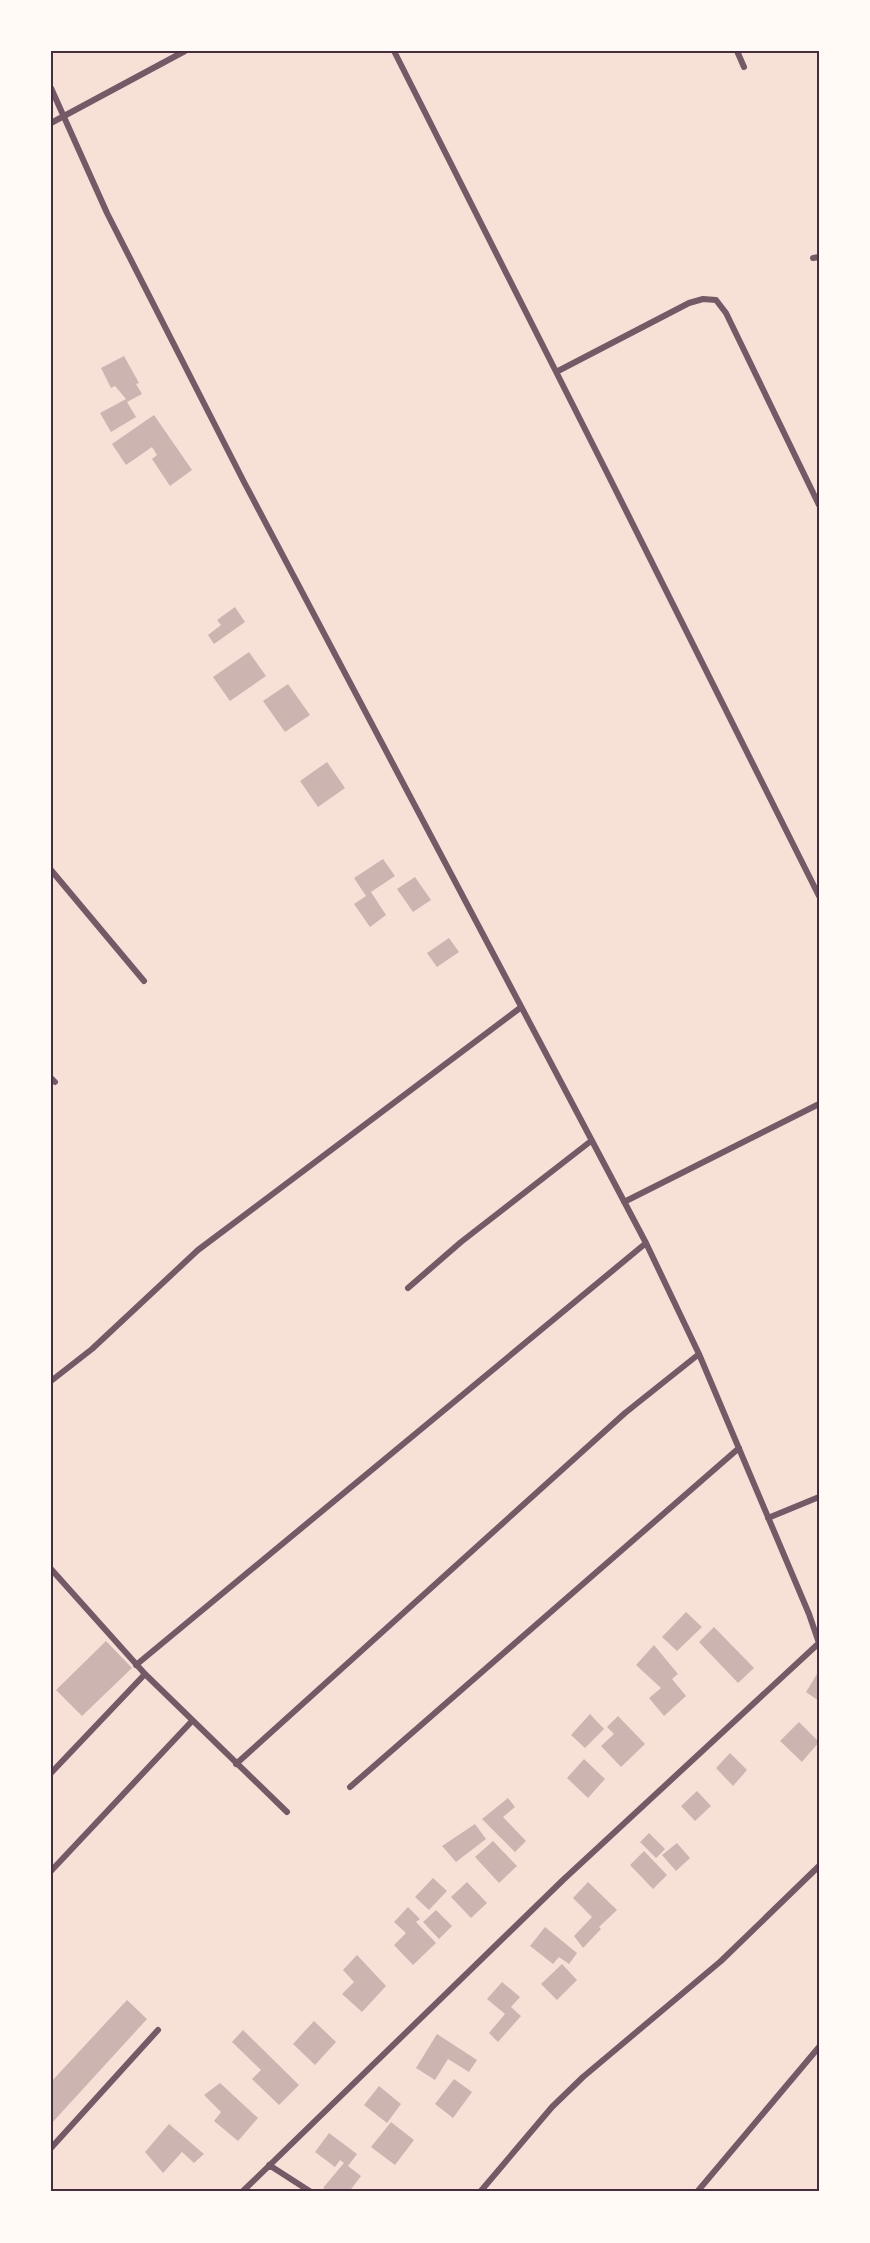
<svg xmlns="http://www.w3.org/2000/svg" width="870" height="2243" viewBox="0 0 870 2243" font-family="'Nunito Sans',sans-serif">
	<rect width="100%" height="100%" fill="#f7e1d7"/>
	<path fill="#ccb4b1" d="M 124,356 L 139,383 L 136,384 L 142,394 L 127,402 L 136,417 L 111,432 L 100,413 L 126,399 L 115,386 L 111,388 L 101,368 Z
		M 154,415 L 192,470 L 170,486 L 152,459 L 157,455 L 152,447 L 126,465 L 112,444 Z
		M 235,607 L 245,622 L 214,644 L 208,635 L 221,625 L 217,620 Z
		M 249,652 L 266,676 L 230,701 L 213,677 Z
		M 288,684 L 310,715 L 285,732 L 263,701 Z
		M 327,762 L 345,788 L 318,807 L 300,781 Z
		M 383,859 L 395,876 L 371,892 L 386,915 L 370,927 L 354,904 L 366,896 L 354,878 Z
		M 415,877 L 431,900 L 413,912 L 397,889 Z
		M 449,938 L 459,952 L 437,967 L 427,953 Z
		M 686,1612 L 702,1627 L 677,1651 L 662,1637 Z
		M 714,1627 L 754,1668 L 738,1683 L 699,1642 Z
		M 106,1641 L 132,1668 L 82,1716 L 56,1690 Z
		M 654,1645 L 678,1674 L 672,1679 L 686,1696 L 664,1716 L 649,1698 L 661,1688 L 636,1665 Z
		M 817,1674 L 819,1676 L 819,1701 L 806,1692 Z
		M 590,1714 L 604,1729 L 585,1748 L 571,1735 Z
		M 618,1716 L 645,1744 L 621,1767 L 601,1746 L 614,1734 L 607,1727 Z
		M 799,1722 L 819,1742 L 802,1762 L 780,1741 Z
		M 730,1753 L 747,1770 L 733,1786 L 716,1768 Z
		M 584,1759 L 605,1779 L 588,1798 L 567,1778 Z
		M 697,1791 L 711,1806 L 695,1821 L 681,1806 Z
		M 508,1798 L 515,1807 L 503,1817 L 526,1841 L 515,1852 L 482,1819 Z
		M 475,1824 L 486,1839 L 456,1862 L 442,1846 Z
		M 649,1833 L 665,1849 L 656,1858 L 640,1842 Z
		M 493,1841 L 517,1866 L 499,1883 L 475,1857 Z
		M 677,1843 L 690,1858 L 676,1871 L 662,1855 Z
		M 644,1851 L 667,1875 L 653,1889 L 630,1865 Z
		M 433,1878 L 447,1891 L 429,1910 L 415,1897 Z
		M 467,1882 L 487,1903 L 471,1918 L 451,1897 Z
		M 588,1882 L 617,1910 L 599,1927 L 601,1929 L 583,1948 L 574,1936 L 592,1917 L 573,1898 Z
		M 408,1907 L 420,1919 L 416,1922 L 436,1943 L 413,1965 L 394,1945 L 406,1933 L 394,1922 Z
		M 436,1910 L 452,1926 L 439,1939 L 423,1922 Z
		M 545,1927 L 577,1953 L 569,1964 L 559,1957 L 553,1964 L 530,1946 Z
		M 357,1955 L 386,1986 L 362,2012 L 342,1994 L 354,1982 L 343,1970 Z
		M 562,1964 L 577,1980 L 557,2000 L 541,1984 Z
		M 502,1982 L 520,1997 L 511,2007 L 521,2016 L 498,2042 L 489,2033 L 505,2014 L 487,1999 Z
		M 127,2000 L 147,2019 L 51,2124 L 51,2082 Z
		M 314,2021 L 336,2042 L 315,2065 L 293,2044 Z
		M 243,2030 L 299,2085 L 279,2105 L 252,2079 L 261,2070 L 232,2042 Z
		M 437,2034 L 477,2060 L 469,2072 L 448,2059 L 435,2080 L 416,2068 Z
		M 454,2079 L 472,2092 L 453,2118 L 435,2104 Z
		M 220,2083 L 258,2118 L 238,2141 L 214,2121 L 221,2112 L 204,2095 Z
		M 379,2086 L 401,2104 L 387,2123 L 364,2105 Z
		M 391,2122 L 414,2140 L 395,2165 L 371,2147 Z
		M 169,2124 L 204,2154 L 194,2163 L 182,2152 L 163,2173 L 145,2152 Z
		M 329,2133 L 357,2154 L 348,2166 L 361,2176 L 349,2192 L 331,2192 L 323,2188 L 344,2163 L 340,2160 L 335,2167 L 315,2152 Z"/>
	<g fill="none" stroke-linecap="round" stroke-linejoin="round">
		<path stroke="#755966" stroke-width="6" d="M 394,51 C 538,332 677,614 819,896
			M 737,51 L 744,67
			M 51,88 L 107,213 L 244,482 L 646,1243 L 699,1354 L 809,1614 L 819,1643 L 563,1880 L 242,2192
			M 51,123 L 185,51
			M 813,258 L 819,257
			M 558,371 L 689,303 L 703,299 L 716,300 L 726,313 L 819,505
			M 51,870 L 144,981
			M 51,1078 L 55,1082
			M 624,1202 L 819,1104
			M 408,1288 L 461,1242 L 591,1141
			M 51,1381 L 92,1349 L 198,1250 L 520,1008
			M 768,1518 L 819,1497
			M 51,1569 L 145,1674 L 287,1812
			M 136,1665 L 646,1243
			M 236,1764 L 625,1413 L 699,1354
			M 51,1773 L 145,1674
			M 350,1787 L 739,1448
			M 51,1871 L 192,1721
			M 51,2148 L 158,2030
			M 269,2165 L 311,2192
			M 480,2192 L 552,2107 L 583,2077 L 721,1961 L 819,1866
			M 697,2192 L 819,2047"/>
	</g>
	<rect width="870" height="2243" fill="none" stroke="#fffaf5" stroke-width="105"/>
	<rect x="52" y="52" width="766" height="2138" fill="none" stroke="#4a2c40" stroke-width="2"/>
</svg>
